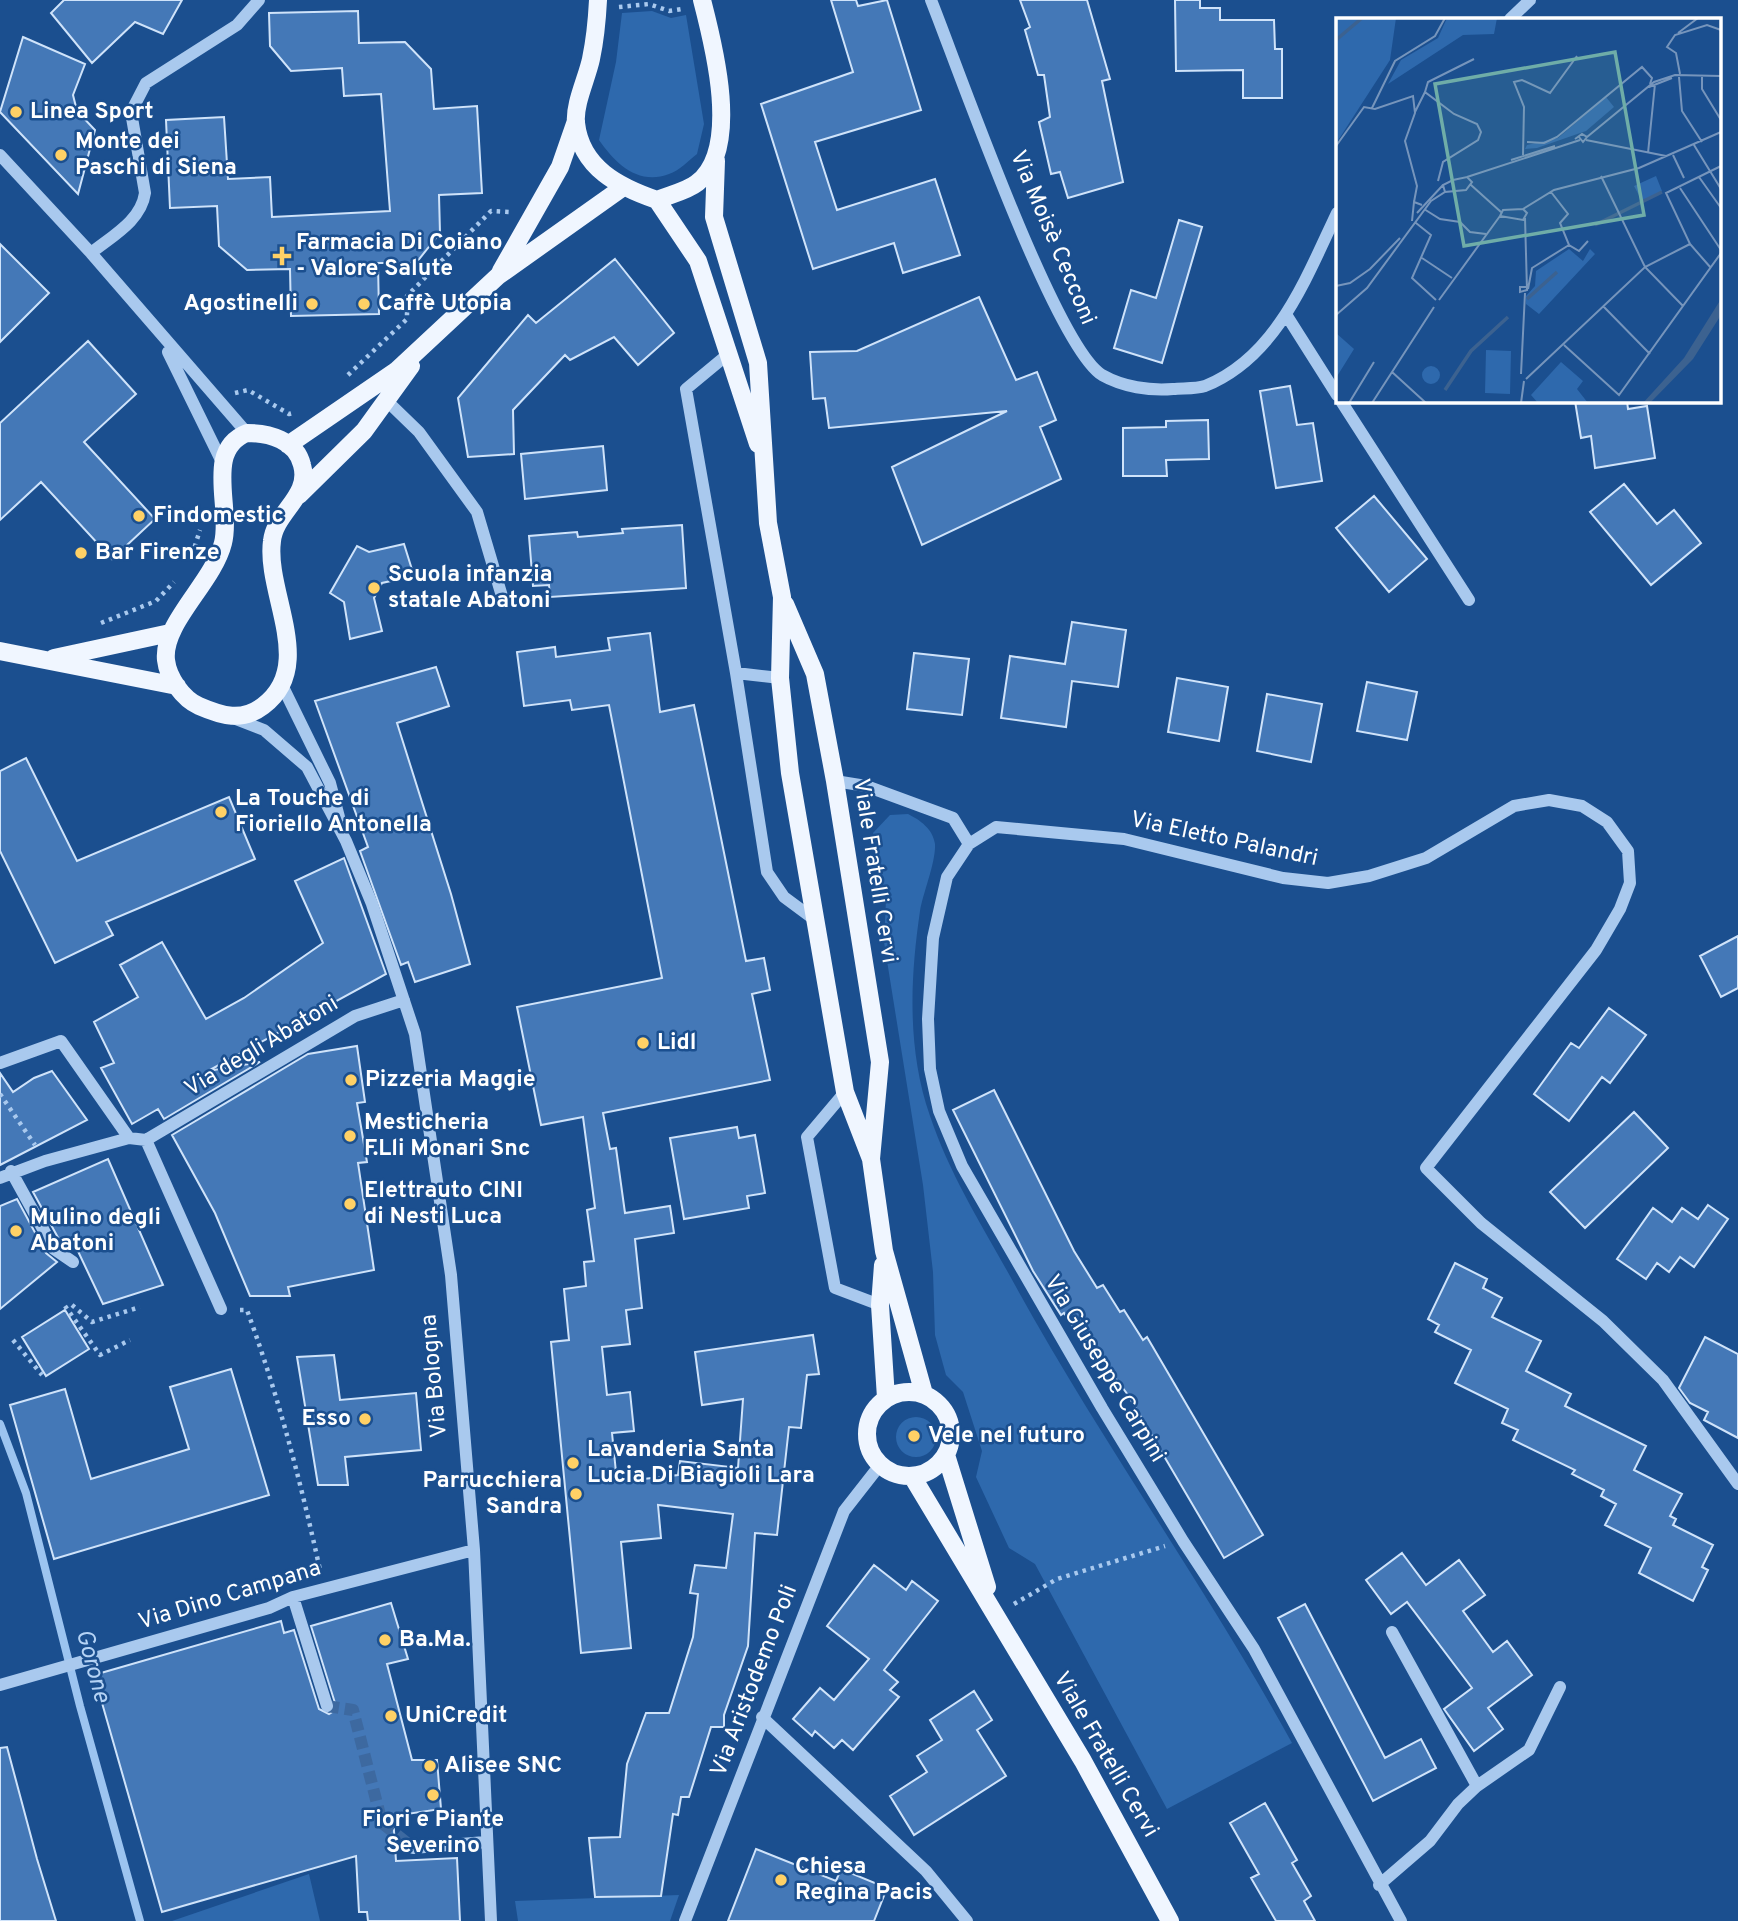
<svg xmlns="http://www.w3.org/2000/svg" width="1738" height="1921" viewBox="0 0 1738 1921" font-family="Overpass,sans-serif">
	<rect width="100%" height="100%" fill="#1b4f8f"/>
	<path fill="#2e69ad" d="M 652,11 L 671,18 L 686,15 L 704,124 L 697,154 C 689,160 679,171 669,174 C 638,186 615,163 599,140 L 616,62 L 622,13 Z
		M 908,814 C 920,820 933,829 935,844 C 936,862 923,893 920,911 C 910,979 907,1050 930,1116 C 949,1173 981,1224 1010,1276 C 1097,1436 1204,1583 1292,1743 L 1167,1809 L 1035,1564 L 1009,1548 L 976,1477 L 982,1451 L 963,1392 L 946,1375 L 935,1335 L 933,1272 L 923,1185 L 884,942 L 886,900 L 873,833 L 890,815 Z
		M896 1437a20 20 0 1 1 40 0a20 20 0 1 1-40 0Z
		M 309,1874 L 320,1921 L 172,1921 Z
		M 679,1895 L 670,1921 L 518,1921 L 515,1901 Z"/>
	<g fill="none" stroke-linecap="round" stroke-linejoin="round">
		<path stroke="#9cc4f0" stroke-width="8" d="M 0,1424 L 26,1493 L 80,1706 L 140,1921"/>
	</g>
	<path fill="#4478b7" stroke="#cfe3fa" stroke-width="2" d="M 64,0 L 182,0 L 163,34 L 135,22 L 92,63 L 51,13 Z
		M 831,0 L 856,0 L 858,6 L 887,0 L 921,110 L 815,142 L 837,210 L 935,179 L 960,255 L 903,273 L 894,243 L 813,269 L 761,104 L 853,72 Z
		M 1020,0 L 1087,0 L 1110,79 L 1102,81 L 1123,182 L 1068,198 L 1060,172 L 1051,174 L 1039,122 L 1050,117 L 1044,75 L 1038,75 L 1025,30 L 1030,27 Z
		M 1175,0 L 1200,0 L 1200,8 L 1220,8 L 1220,20 L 1274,20 L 1275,49 L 1282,49 L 1282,98 L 1243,98 L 1243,70 L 1176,71 Z
		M 358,11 L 359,43 L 405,42 L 431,69 L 434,109 L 477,106 L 482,193 L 439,195 L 440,233 L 416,263 L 378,263 L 379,314 L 291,316 L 290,269 L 247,270 L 219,246 L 217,206 L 170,208 L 166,120 L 224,117 L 228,179 L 270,177 L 272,217 L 390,211 L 381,94 L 344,96 L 342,68 L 291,71 L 270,46 L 269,13 Z
		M 23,37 L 85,64 L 73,95 L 77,111 L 95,130 L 78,194 L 0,112 Z
		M 1179,220 L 1202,227 L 1162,363 L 1114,348 L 1131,290 L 1156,298 Z
		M 0,244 L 49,293 L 0,342 Z
		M 615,259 L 674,333 L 638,365 L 614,337 L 570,360 L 565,355 L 513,410 L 514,454 L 468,457 L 458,398 L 528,315 L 536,323 Z
		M 979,297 L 1016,380 L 1037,372 L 1056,420 L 1040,427 L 1061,479 L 922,545 L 892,467 L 1007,411 L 829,428 L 825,398 L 813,399 L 810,352 L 857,351 Z
		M 88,341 L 136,394 L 84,442 L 155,519 L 112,559 L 41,482 L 0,520 L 0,423 Z
		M 1290,386 L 1297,425 L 1313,423 L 1322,481 L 1276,488 L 1260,391 Z
		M 1575,401 L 1627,401 L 1628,409 L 1647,406 L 1655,458 L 1595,468 L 1591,436 L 1581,438 Z
		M 1208,420 L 1209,459 L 1166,460 L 1167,476 L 1123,476 L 1123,428 L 1166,427 L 1166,421 Z
		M 603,446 L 607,490 L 525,499 L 521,454 Z
		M 1624,484 L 1657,524 L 1674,510 L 1701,543 L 1651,585 L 1590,512 Z
		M 1374,496 L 1427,559 L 1389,592 L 1336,528 Z
		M 682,525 L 686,588 L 550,597 L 549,585 L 533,586 L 529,536 L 577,532 L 578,537 L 623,533 L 622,529 Z
		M 404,544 L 414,576 L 382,583 L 374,598 L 382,631 L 350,639 L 344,602 L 330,593 L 357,546 L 369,552 Z
		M 1072,622 L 1126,630 L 1118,687 L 1072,681 L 1066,727 L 1001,718 L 1010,656 L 1065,664 Z
		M 650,633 L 660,712 L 694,705 L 746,961 L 764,958 L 770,990 L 752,994 L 770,1080 L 603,1113 L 610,1149 L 616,1148 L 625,1213 L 670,1206 L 674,1233 L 635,1239 L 642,1308 L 626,1310 L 630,1344 L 602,1347 L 607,1395 L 630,1392 L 634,1431 L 612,1433 L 617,1482 L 678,1475 L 680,1461 L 738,1468 L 743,1399 L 702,1405 L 695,1352 L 813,1335 L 819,1374 L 807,1375 L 801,1428 L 789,1427 L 777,1535 L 755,1533 L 748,1646 L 724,1715 L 724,1727 L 711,1727 L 689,1797 L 681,1797 L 678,1815 L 673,1814 L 661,1896 L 595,1897 L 589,1838 L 620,1837 L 627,1764 L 646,1713 L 669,1713 L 693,1637 L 698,1594 L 690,1593 L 695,1565 L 726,1568 L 733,1514 L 658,1505 L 661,1538 L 621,1542 L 631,1648 L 581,1653 L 551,1342 L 569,1340 L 564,1289 L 586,1286 L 584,1262 L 594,1261 L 587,1210 L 595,1208 L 583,1117 L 541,1125 L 517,1007 L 662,978 L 609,705 L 572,710 L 570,700 L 524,706 L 517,652 L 555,647 L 556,657 L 610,650 L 608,638 Z
		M 914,653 L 969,659 L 962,715 L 907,709 Z
		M 436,667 L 449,706 L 397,723 L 451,894 L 470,964 L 415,982 L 408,962 L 401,965 L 360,851 L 368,847 L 315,701 Z
		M 1177,678 L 1228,687 L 1219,741 L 1168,732 Z
		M 1367,682 L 1417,692 L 1407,740 L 1357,731 Z
		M 1267,694 L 1322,704 L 1311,762 L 1257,751 Z
		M 26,758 L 77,861 L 229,797 L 255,859 L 106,922 L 113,935 L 55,963 L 0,851 L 0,771 Z
		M 344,858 L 386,974 L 208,1071 L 260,1062 L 164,1119 L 158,1109 L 132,1124 L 101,1068 L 114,1063 L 94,1022 L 138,997 L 120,965 L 162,942 L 206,1019 L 244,998 L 323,943 L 295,881 Z
		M 1738,936 L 1738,988 L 1721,997 L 1700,956 Z
		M 1609,1008 L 1646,1035 L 1610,1083 L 1602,1077 L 1569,1121 L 1534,1094 L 1571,1043 L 1579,1048 Z
		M 357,1046 L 365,1102 L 357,1103 L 367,1162 L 358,1163 L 374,1270 L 288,1287 L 290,1296 L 250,1296 L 215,1213 L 172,1135 L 308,1054 Z
		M 52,1071 L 87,1120 L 0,1165 L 0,1073 L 13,1092 L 34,1078 Z
		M 994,1090 L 1074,1251 L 1097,1288 L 1103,1285 L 1120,1312 L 1124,1310 L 1143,1340 L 1147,1337 L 1263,1535 L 1224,1558 L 1128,1395 L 1087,1340 L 1083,1342 L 1064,1313 L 1061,1315 L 1033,1271 L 953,1110 Z
		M 1634,1112 L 1668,1148 L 1585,1228 L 1550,1192 Z
		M 737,1127 L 739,1138 L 755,1135 L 765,1193 L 747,1196 L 749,1208 L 684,1219 L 670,1138 Z
		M 108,1159 L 163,1285 L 103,1304 L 76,1247 L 71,1250 L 61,1243 L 33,1192 Z
		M 17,1199 L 46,1253 L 57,1262 L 0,1309 L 0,1206 Z
		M 1708,1205 L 1728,1219 L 1694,1267 L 1680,1257 L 1669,1272 L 1657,1263 L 1646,1279 L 1617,1259 L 1653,1208 L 1672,1222 L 1682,1208 L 1698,1219 Z
		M 1455,1263 L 1487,1279 L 1483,1288 L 1502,1298 L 1492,1317 L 1541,1341 L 1526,1371 L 1571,1394 L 1565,1406 L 1646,1446 L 1634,1470 L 1682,1494 L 1670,1516 L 1676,1519 L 1673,1525 L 1713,1545 L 1702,1567 L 1708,1570 L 1693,1601 L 1639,1573 L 1651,1548 L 1605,1525 L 1616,1504 L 1601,1496 L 1604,1490 L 1572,1474 L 1575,1470 L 1513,1440 L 1518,1430 L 1502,1423 L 1508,1409 L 1455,1383 L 1471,1350 L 1435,1332 L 1439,1325 L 1428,1319 Z
		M 65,1310 L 89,1349 L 46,1376 L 22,1337 Z
		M 1705,1337 L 1738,1354 L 1738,1438 L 1704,1420 L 1708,1412 L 1690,1403 L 1679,1388 Z
		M 334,1355 L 340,1400 L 416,1393 L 421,1450 L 345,1457 L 348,1485 L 318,1485 L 297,1357 Z
		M 231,1369 L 269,1495 L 54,1559 L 10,1405 L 65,1389 L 91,1479 L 189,1449 L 170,1387 Z
		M 1402,1553 L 1426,1585 L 1459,1560 L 1485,1595 L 1463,1611 L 1493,1652 L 1507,1641 L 1532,1675 L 1488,1708 L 1503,1729 L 1474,1751 L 1444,1709 L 1472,1688 L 1407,1602 L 1391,1614 L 1366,1580 Z
		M 874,1565 L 906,1590 L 912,1581 L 938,1601 L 884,1670 L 898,1682 L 890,1690 L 899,1697 L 853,1750 L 842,1740 L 834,1748 L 815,1731 L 812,1736 L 793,1719 L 820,1688 L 834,1700 L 869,1659 L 827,1626 Z
		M 391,1603 L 408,1659 L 387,1664 L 412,1760 L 437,1760 L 441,1809 L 393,1816 L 396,1861 L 457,1858 L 460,1921 L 368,1921 L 367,1912 L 359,1912 L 356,1856 L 162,1912 L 94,1675 L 281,1621 L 284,1633 L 294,1630 L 319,1709 L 329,1714 L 334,1711 L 335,1703 L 311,1626 Z
		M 1305,1604 L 1385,1758 L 1421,1739 L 1436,1768 L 1373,1801 L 1278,1618 Z
		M 974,1691 L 992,1720 L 977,1730 L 1006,1776 L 914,1835 L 890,1796 L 927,1772 L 917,1756 L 942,1740 L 930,1720 Z
		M 7,1747 L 37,1859 L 56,1921 L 0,1921 L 0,1748 Z
		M 1265,1803 L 1297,1860 L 1292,1863 L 1311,1896 L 1304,1901 L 1315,1921 L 1276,1921 L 1251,1878 L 1259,1874 L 1230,1823 Z
		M 756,1849 L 836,1881 L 841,1869 L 887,1888 L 874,1921 L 728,1921 Z"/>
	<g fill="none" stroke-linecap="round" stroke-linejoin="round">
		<path stroke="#3d69a0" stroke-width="12" stroke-dasharray="12 6" stroke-linecap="butt" d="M 327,1706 L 353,1710 L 382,1823 L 413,1848"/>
		<path stroke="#a9c9ee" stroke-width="4.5" stroke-dasharray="3.5 5" stroke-linecap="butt" d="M 619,7 L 649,4 L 669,11 L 682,9
			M 348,375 L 407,319 L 407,296 L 491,211 L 510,212
			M 235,393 L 248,390 L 289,414 L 293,413
			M 192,555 L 200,530
			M 101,623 L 156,601 L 174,582
			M 0,1094 L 35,1145
			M 72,1305 L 92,1322 L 140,1307
			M 65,1306 L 100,1355 L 130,1340
			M 240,1310 L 247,1310 C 279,1398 300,1479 320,1570
			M 13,1340 L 42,1375
			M 1014,1604 L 1057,1579 L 1165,1546"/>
		<path stroke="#a9c9ee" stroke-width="12" d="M 931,0 C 957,65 1055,346 1102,375 C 1123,387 1150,391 1173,389 C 1183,388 1196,389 1205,386 C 1277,357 1306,278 1337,213
			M 1510,19 L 1530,0
			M 0,155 L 91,253 L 247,433
			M 91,253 C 112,236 141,221 145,193 L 131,112 L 146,83 L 237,25 L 259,0
			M 1287,316 L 1337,395
			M 168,352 L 221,460
			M 727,355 L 686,389 L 736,673 L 767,872 L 784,897 L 815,920
			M 387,401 L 419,432 L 477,512 L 504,603
			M 1341,401 L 1469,600
			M 736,673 L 780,678
			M 282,685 L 330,783 L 339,817
			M 233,718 L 264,730 L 307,767 L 346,841 L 372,904 L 415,1034 L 451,1275 L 474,1550 L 491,1921
			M 835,781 L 866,786 L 953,818 L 969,844
			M 0,1063 L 61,1041 L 129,1138 L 146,1140 L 355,1016 L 404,1000
			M 845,1092 L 807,1137 L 835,1288 L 880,1305
			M 146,1140 L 221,1309
			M 11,1171 L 54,1249 L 73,1262
			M 0,1178 L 45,1161 L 129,1138
			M 293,1597 L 327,1706
			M 1392,1632 L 1477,1786
			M 0,1685 L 269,1608 L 293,1597 L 474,1550
			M 762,1717 L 926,1871 L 967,1921
			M 413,1848 L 485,1842
			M 1379,1885 L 1430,1841 L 1458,1804 L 1477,1786 L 1529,1750 L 1560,1687
			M 685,1921 L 844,1511 L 880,1465
			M 1401,1921 L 1254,1649 L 1183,1541 L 1102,1408 L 962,1166 L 939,1111 L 930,1069 L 928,1019 L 933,938 L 947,877 L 969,844 L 996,827 L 1124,839 L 1283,878 L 1328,883 L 1369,876 L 1426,858 L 1514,806 L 1549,800 L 1582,806 L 1607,822 L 1628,851 L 1630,883 L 1620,909 L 1596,950 L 1426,1168 L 1481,1223 L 1603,1321 L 1663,1380 L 1738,1484"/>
		<path stroke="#f0f6ff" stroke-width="18" d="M 598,0 C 597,20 595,40 591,59 C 587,78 574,104 576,123 C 581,168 619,187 657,200 C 669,195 687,191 697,183 C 741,150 714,46 702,0
			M 716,161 L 714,217 L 758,363 L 768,523 L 782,597 L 780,678 L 790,773 L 845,1092 L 871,1159
			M 657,200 L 698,261 L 758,444
			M 501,271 L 560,167 L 576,121
			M 247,433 C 269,433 296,440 302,465 C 311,496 275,512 272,541 C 265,593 317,666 263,706 C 242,722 222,716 199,706 C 183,699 168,678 166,660 C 162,623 213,583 223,543 C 232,507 204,450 247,433 Z
			M 288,445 L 396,371 L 498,276 L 622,188
			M 299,495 L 364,431 L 411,366
			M 785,604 L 815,674 L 835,781 L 880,1062 L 871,1159 L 884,1251 L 924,1394
			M 0,651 L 177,686
			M 54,658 L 170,633
			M 883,1265 L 880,1305 L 886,1398
			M867 1434a42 42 0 1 1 84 0a42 42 0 1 1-84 0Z
			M 946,1455 L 987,1587
			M 912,1476 L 1083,1761 L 1170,1921"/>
	</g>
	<g fill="#ffd166" stroke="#1b4f8f" stroke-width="2.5">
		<circle cx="16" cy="112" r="7"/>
		<circle cx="61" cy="155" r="7"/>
		<path d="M278.5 245.5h7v7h7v7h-7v7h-7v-7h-7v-7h7z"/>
		<circle cx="312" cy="304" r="7"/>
		<circle cx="364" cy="304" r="7"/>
		<circle cx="139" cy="516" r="7"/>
		<circle cx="81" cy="553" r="7"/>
		<circle cx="374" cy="588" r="7"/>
		<circle cx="221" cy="812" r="7"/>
		<circle cx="643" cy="1043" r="7"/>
		<circle cx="351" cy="1080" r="7"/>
		<circle cx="350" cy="1136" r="7"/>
		<circle cx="350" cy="1204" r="7"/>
		<circle cx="16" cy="1231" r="7"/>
		<circle cx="365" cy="1419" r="7"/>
		<circle cx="914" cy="1436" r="7"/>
		<circle cx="573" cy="1463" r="7"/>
		<circle cx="576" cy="1494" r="7"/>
		<circle cx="385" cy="1640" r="7"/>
		<circle cx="391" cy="1716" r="7"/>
		<circle cx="430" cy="1766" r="7"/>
		<circle cx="433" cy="1795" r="7"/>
		<circle cx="781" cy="1880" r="7"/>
	</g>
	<g text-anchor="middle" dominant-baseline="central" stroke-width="5" stroke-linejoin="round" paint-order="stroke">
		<g font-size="23" font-weight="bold" fill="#fff" stroke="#1b4f8f" text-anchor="start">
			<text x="30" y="112">Linea Sport</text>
			<text x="75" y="142">Monte dei<tspan x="75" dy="26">Paschi di Siena</tspan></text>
			<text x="296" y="243">Farmacia Di Coiano<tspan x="296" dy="26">- Valore Salute</tspan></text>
			<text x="298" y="304" text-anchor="end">Agostinelli</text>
			<text x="378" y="304">Caffè Utopia</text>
			<text x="153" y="516">Findomestic</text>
			<text x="95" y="553">Bar Firenze</text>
			<text x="388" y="575">Scuola infanzia<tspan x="388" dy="26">statale Abatoni</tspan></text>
			<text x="235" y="799">La Touche di<tspan x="235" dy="26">Fioriello Antonella</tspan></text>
			<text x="657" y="1043">Lidl</text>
			<text x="365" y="1080">Pizzeria Maggie</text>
			<text x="364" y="1123">Mesticheria<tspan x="364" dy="26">F.Lli Monari Snc</tspan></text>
			<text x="364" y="1191">Elettrauto CINI<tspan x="364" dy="26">di Nesti Luca</tspan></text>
			<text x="30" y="1218">Mulino degli<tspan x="30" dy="26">Abatoni</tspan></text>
			<text x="351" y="1419" text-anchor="end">Esso</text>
			<text x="928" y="1436">Vele nel futuro</text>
			<text x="587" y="1450">Lavanderia Santa<tspan x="587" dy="26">Lucia Di Biagioli Lara</tspan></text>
			<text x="562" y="1481" text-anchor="end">Parrucchiera<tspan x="562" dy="26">Sandra</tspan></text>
			<text x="399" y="1640">Ba.Ma.</text>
			<text x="405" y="1716">UniCredit</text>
			<text x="444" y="1766">Alisee SNC</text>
			<text x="433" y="1820" text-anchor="middle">Fiori e Piante<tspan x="433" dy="26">Severino</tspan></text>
			<text x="795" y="1867">Chiesa<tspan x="795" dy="26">Regina Pacis</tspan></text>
		</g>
		<g font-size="23" fill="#fff" stroke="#1b4f8f">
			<text transform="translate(1052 238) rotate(67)">Via Moisè Cecconi</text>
			<text transform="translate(1224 840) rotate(12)">Via Eletto Palandri</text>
			<text transform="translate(874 871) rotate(81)">Viale Fratelli Cervi</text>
			<text transform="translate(262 1047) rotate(-31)">Via degli Abatoni</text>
			<text transform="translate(1104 1369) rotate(59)">Via Giuseppe Carpini</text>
			<text transform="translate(435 1376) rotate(-95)">Via Bologna</text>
			<text transform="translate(230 1596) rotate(-17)">Via Dino Campana</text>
			<text transform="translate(755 1681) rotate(-69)">Via Aristodemo Poli</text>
			<text transform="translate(1105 1755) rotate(60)">Viale Fratelli Cervi</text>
		</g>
		<g font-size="24" font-style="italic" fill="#b5d3f5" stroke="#1b4f8f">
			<text transform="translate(92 1666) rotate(75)">Gorone</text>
		</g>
	</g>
	<g transform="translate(1336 18)">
		<rect width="385" height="385" fill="#1b4f8f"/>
		<path d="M 0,0 L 60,0 L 54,42 L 1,124 ZM 111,0 L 161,0 L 158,16 L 127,17 L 52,66 L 65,42 L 102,20 ZM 270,79 L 278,89 L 250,113 L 201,130 L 189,131 L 191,127 L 222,120 ZM 320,158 L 326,173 L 306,183 L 298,168 ZM 233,231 L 247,243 L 254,231 L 259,236 L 203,296 L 190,286 L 190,278 L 199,268 L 200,253 ZM 0,315 L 18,331 L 0,360 ZM 150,332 L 175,333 L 174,376 L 149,375 ZM 225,344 L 247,363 L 241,371 L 252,385 L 202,385 L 195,377 ZM86 357a9 9 0 1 1 18 0a9 9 0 1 1-18 0Z" fill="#2e69ad"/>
		<path d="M 385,281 L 385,297 L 357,341 L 314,385 L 307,385 L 348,340 Z" fill="#3c6290"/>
		<path fill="none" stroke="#3c6290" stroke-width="3.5" d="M 0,22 L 26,0M 259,207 L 326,174M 191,281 L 221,254M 109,372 L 135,333 L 172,299"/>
		<path fill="none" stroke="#7695bc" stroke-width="2" d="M 342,15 L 362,0M 344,56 L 340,35 L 331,29 L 339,17 L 371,7 L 385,12M 343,59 L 346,93 L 366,124M 366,59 L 366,71 L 385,102M 313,69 L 336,60M 36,90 L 59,43 L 99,18 L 109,0M 79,94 L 89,74M 251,119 L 318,64 L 339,57 L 385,58M 239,121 L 246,116 L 251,119 L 247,124 L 243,119M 250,122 L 330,138M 191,124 L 208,125 L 221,119 L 306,49 L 316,60 L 314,66M 358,127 L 385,171M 0,128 L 28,89 L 39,91 L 77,78 L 79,95 L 69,123 L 81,168 L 78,184M 312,135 L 319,66M 187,137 L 188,89 L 178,64 L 186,62 L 214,75 L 241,38M 337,137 L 348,160M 175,142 L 219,128M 265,158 L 309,249 L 347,288M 131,159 L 244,122M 363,159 L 385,190M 102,163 L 107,144 L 142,122 L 145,114 L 141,106 L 118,96 L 89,74 L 92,64 L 138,41M 135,167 L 165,194M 344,170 L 385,232M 215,174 L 232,196 L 224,205 L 233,227 L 243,233 L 252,223M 88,191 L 104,201 L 124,204 L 134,214 L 150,216M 187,191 L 218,172 L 303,150 L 385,114M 187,191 L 191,195 L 187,202 L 164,198 L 167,192 ZM 81,195 L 107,167M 189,200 L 191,272 L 184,274 L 184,269 L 190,269M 76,203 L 78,184 L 86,187M 80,205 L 95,217 L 76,260 L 100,282M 86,240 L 116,260M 375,250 L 354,226 L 330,175 L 385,148M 0,268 L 14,265 L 34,251 L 64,220M 192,271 L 196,250 L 233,227M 103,282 L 164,198M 267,288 L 314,336M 0,297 L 31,270 L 95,183 L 109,174 L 130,172 L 136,164 L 131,159 L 117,162 L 107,167 L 109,174M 228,327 L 283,377 L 385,235M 56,354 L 90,385M 185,356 L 189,275M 190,361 L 309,249 L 354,226M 13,385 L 38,344M 36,385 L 98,289M 185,385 L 188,363"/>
		<path fill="#6fada8" fill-opacity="0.15" stroke="#6fada8" stroke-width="3.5" d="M 279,34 L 308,197 L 128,228 L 99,66 Z"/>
		<rect width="385" height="385" fill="none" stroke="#fff" stroke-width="3.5"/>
	</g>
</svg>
